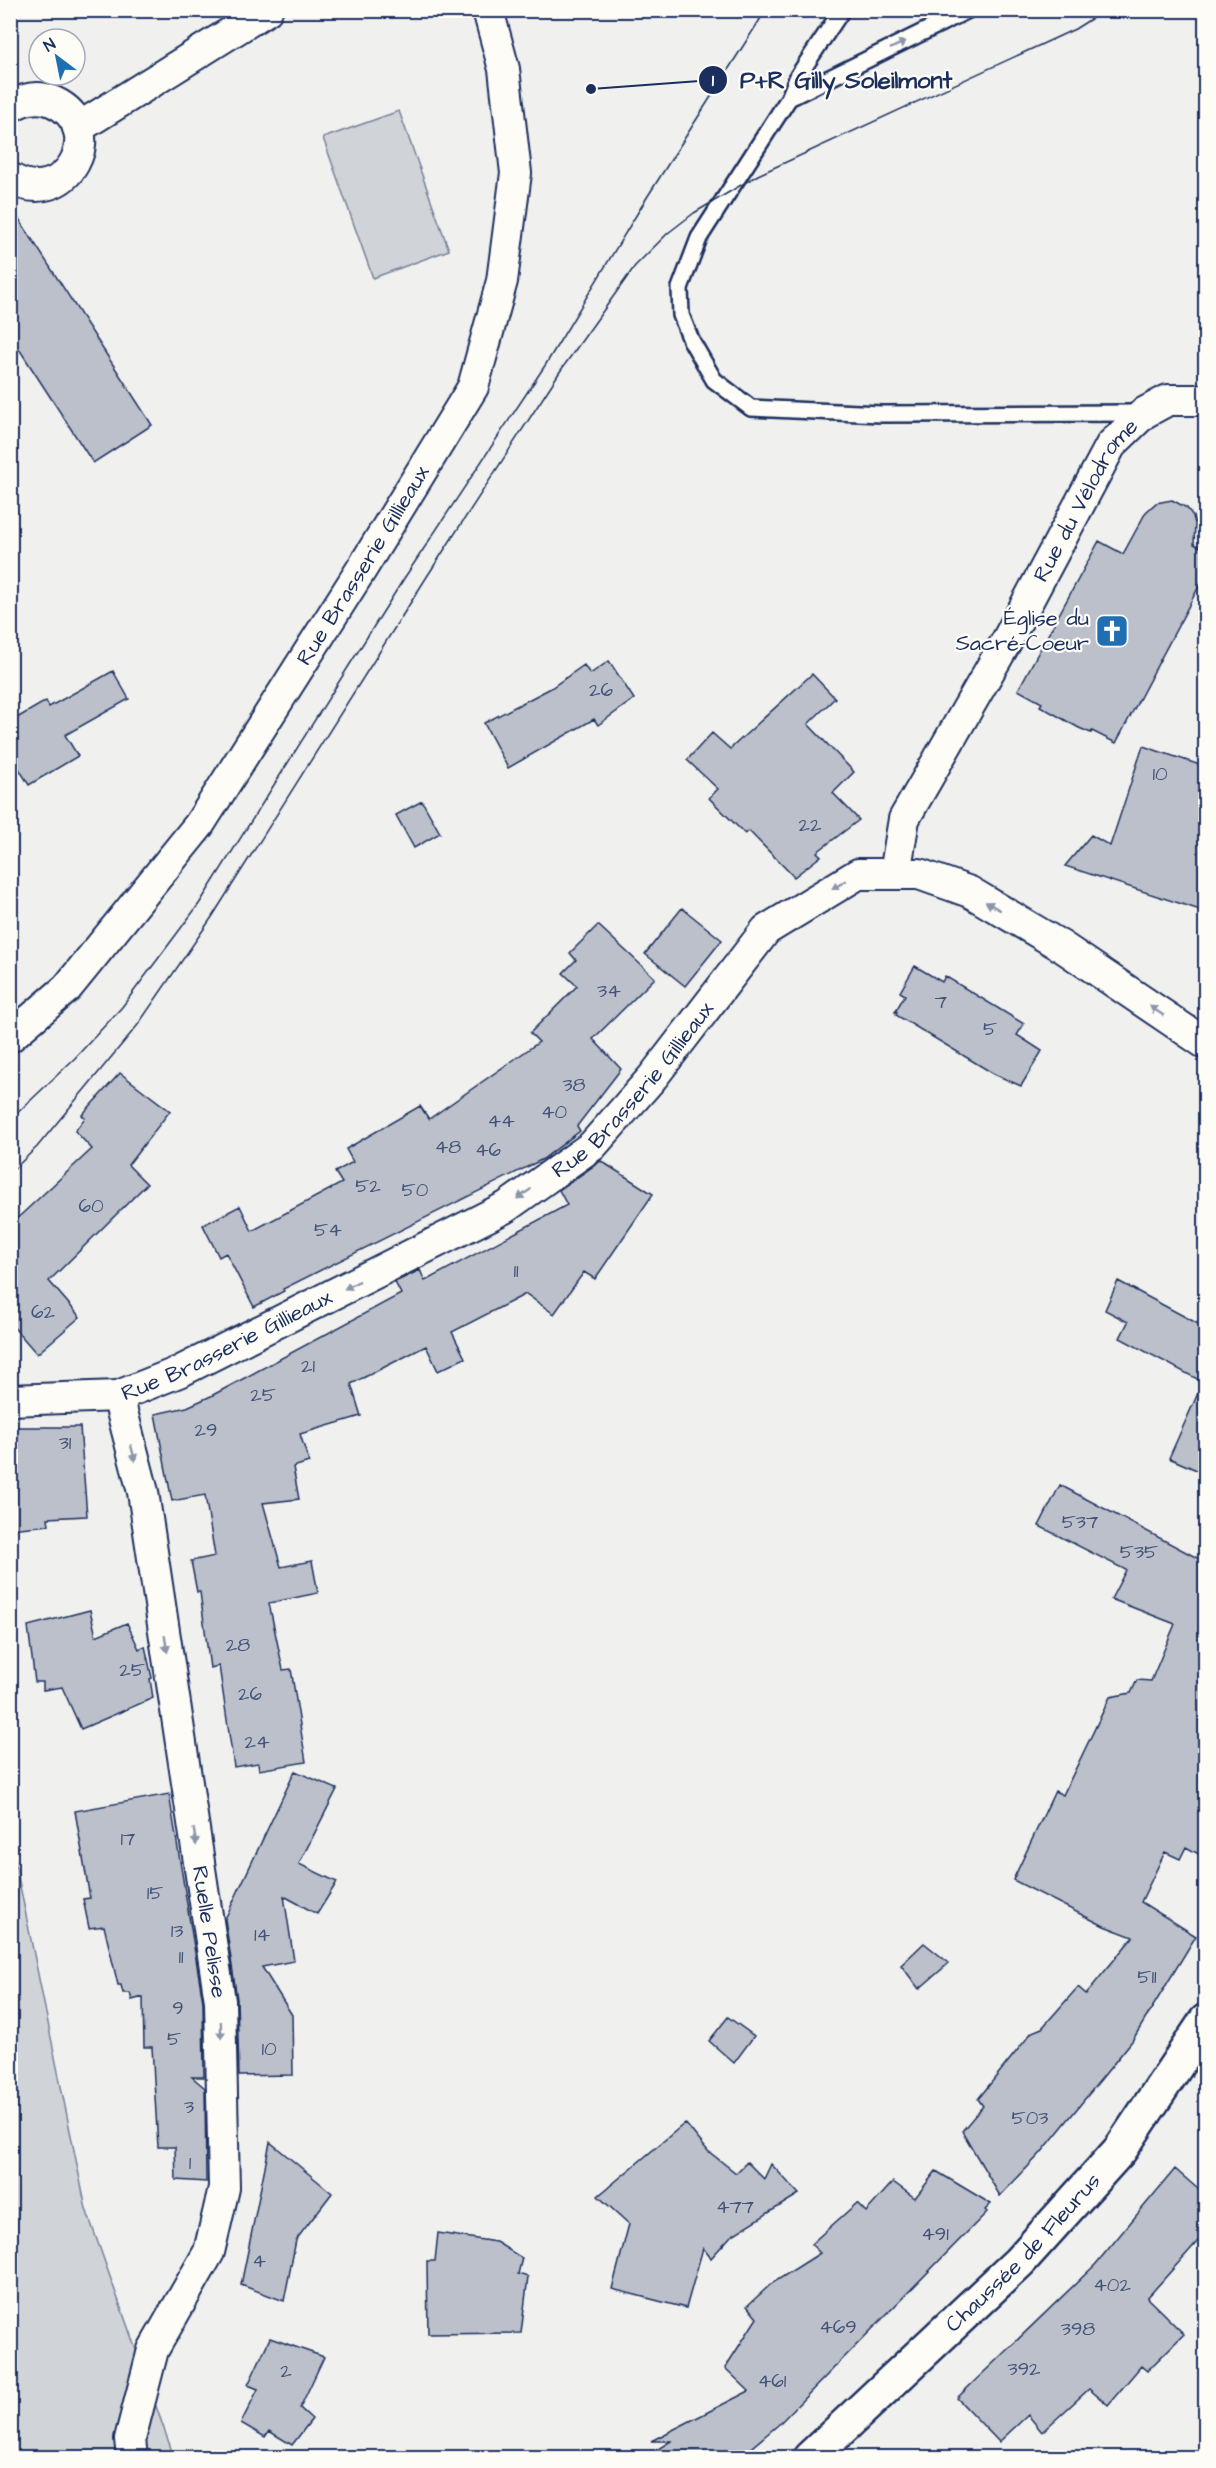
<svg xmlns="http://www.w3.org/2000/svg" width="1216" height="2468" viewBox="0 0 1216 2468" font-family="'Architects Daughter',sans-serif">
	<rect width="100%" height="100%" fill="#f0f0ee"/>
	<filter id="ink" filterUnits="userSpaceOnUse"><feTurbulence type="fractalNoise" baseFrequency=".0167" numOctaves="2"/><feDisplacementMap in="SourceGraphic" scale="12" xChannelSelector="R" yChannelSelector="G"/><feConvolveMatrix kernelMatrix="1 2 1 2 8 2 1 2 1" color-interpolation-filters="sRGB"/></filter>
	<g filter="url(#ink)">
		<path fill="#d0d3d8" stroke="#76819b" stroke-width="1.5" d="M 399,111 L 449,250 L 373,278 L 323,138 Z
			M 10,1837 L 86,2209 L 174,2457 L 11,2457 Z"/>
		<path fill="#bbc0ca" stroke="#1b2f5e" stroke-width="1.5" d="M 10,205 L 152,425 L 93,463 L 10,335 Z
			M 1172,500 L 1187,508 L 1193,516 L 1195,524 L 1194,544 L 1206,550 L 1206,573 L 1116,743 L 1092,731 L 1091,733 L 1079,728 L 1040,706 L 1042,703 L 1018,690 L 1099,541 L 1123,554 L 1146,512 L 1156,503 Z
			M 609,661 L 634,699 L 598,725 L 594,719 L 508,768 L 484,723 L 551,688 L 584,665 L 590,674 Z
			M 113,671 L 129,699 L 65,735 L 78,756 L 29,785 L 10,754 L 10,722 L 46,701 L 49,707 Z
			M 812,674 L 835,698 L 808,724 L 854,772 L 833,793 L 859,820 L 817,852 L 821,856 L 794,877 L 749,831 L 745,834 L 709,798 L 718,789 L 687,760 L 712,733 L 730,749 Z
			M 1143,746 L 1206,767 L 1206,912 L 1065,866 L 1091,835 L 1110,846 Z
			M 422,801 L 440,833 L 414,848 L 396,815 Z
			M 682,908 L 722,940 L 685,986 L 645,954 Z
			M 598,925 L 655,978 L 593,1039 L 621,1069 L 577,1126 L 580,1131 L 543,1159 L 283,1289 L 284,1291 L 254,1307 L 226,1253 L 219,1257 L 203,1225 L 240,1206 L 252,1231 L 342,1183 L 335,1172 L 353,1162 L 346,1149 L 420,1106 L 429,1119 L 539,1042 L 530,1033 L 577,986 L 563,973 L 576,960 L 570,953 Z
			M 915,966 L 942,982 L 945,976 L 1024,1024 L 1017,1035 L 1042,1051 L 1021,1086 L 994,1074 L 896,1015 L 897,1012 L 895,1012 L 905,995 L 900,992 Z
			M 120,1073 L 170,1111 L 128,1165 L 147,1184 L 49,1281 L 80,1317 L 37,1354 L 10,1323 L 10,1225 L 92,1149 L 75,1131 L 85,1118 L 82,1115 Z
			M 601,1161 L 653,1194 L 595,1279 L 584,1272 L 554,1314 L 526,1294 L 452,1332 L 465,1358 L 438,1371 L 426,1346 L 351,1384 L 361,1416 L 300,1434 L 309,1462 L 293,1467 L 299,1499 L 263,1503 L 281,1567 L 312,1561 L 318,1593 L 269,1603 L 283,1670 L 291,1669 L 306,1762 L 259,1770 L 258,1763 L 234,1767 L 219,1666 L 210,1668 L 200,1592 L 197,1592 L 191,1561 L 215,1556 L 205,1495 L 172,1501 L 155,1414 L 187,1407 L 211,1396 L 401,1294 L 395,1282 L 420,1270 L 425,1281 L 567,1205 L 559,1190 Z
			M 1118,1281 L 1206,1328 L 1206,1474 L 1169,1458 L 1203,1382 L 1120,1338 L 1128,1322 L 1105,1310 Z
			M 10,1427 L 80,1427 L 87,1516 L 48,1518 L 49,1525 L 10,1529 Z
			M 1060,1485 L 1201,1560 L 1206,1552 L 1206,1858 L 1186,1847 L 1180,1859 L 1165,1852 L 1141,1902 L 1196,1936 L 1132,2041 L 1041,2153 L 1000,2196 L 962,2131 L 983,2106 L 978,2099 L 1032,2032 L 1042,2028 L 1078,1987 L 1086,1994 L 1133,1937 L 1104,1926 L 1013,1880 L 1055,1791 L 1063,1795 L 1110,1697 L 1131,1693 L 1137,1680 L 1151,1681 L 1175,1624 L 1111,1599 L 1126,1570 L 1039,1526 Z
			M 90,1610 L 96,1636 L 127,1623 L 139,1649 L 145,1646 L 152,1678 L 150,1679 L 153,1698 L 81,1729 L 62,1687 L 43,1690 L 43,1682 L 35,1682 L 28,1626 Z
			M 295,1771 L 337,1789 L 299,1864 L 337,1882 L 317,1914 L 284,1896 L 294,1961 L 262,1967 L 292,2015 L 293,2075 L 239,2076 L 237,1999 L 225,1919 Z
			M 169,1794 L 203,2002 L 204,2077 L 192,2077 L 205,2088 L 206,2182 L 176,2180 L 175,2147 L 158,2147 L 152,2047 L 144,2047 L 143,1997 L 132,2000 L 130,1993 L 123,1993 L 121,1985 L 118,1985 L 104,1926 L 89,1928 L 83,1899 L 90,1898 L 75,1811 Z
			M 924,1943 L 949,1963 L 919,1989 L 901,1965 Z
			M 728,2017 L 754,2036 L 734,2063 L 709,2041 Z
			M 685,2123 L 708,2151 L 736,2173 L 747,2162 L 764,2179 L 771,2164 L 799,2194 L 731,2236 L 711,2258 L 703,2248 L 686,2308 L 612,2289 L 629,2224 L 598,2196 Z
			M 270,2142 L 332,2193 L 296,2240 L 284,2301 L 241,2285 Z
			M 1175,2169 L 1206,2196 L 1206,2232 L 1147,2298 L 1184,2334 L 1147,2371 L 1141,2366 L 1108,2405 L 1089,2389 L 1042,2432 L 1028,2415 L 999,2442 L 957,2398 L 1095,2265 Z
			M 936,2171 L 991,2204 L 985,2210 L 987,2212 L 778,2425 L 740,2457 L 645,2457 L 671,2441 L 651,2441 L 749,2391 L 725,2368 L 757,2318 L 747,2306 L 771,2284 L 820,2253 L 811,2244 L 857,2203 L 866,2212 L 893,2182 L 915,2198 Z
			M 438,2233 L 496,2242 L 522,2258 L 518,2274 L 528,2277 L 521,2333 L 428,2334 L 427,2261 L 435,2261 Z
			M 270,2338 L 324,2357 L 300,2408 L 312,2419 L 292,2445 L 269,2431 L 265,2437 L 241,2423 L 258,2389 L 248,2385 Z"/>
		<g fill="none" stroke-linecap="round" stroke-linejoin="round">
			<g stroke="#1b2f5e" stroke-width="20">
				<path id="service" d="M 842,10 L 798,76 L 789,98 L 699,238 L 680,288 L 681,315 L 691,340 L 714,380 L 751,408 L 881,414 L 1142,413
					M 789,98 L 968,10"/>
			</g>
			<g stroke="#1b2f5e" stroke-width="34">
				<g id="minor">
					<path d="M 10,107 C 24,98 39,95 54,102 C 110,128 67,212 10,178"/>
					<path d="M 78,128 L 267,10"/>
					<path id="s1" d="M 895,874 L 904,819 L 1006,642 L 1111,445 L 1144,413 L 1168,400 L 1206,400"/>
					<path id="s2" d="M 10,1037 L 67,988 L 199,825 L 361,570 L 473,387 L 502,281 L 516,173 L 504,69 L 488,10"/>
					<path id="s3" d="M 118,1396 L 143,1492 L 220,2001 L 224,2188 L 209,2252 L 153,2350 L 130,2439 L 132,2458"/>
					<path id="s4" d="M 10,1400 L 118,1396 L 181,1371 L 506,1207 L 592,1146 L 652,1078 L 766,930 L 858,874 L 919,874 L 970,892 L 1061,946 L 1206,1044"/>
				</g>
			</g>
			<g stroke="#1b2f5e" stroke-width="38">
				<g id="primary">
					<path id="s5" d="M 810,2458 L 1019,2262 L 1120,2150 L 1206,2021"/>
				</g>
			</g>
			<use href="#service" stroke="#fdfcf7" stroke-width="15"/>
			<use href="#minor" stroke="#fdfcf7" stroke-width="30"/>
			<use href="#primary" stroke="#fdfcf7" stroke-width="33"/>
			<path stroke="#1b2f5e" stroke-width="1.5" d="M 10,1120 L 75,1058 L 122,1007 L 199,904 L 403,580 L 546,364 L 646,199 L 766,10
				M 10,1173 L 37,1147 L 137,1026 L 212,917 L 428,575 L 561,370 L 635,266 L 668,233 L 694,213 L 758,175 L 1075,29 L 1105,10"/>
		</g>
		<defs><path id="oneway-solid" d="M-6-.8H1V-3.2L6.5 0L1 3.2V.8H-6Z" transform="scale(1.5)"/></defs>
		<g fill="#8c96aa">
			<use href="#oneway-solid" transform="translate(898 45) rotate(-26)"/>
			<use href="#oneway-solid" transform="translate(839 885) rotate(149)"/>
			<use href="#oneway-solid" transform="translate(993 906) rotate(-150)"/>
			<use href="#oneway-solid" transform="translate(1157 1011) rotate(-146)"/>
			<use href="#oneway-solid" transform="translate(524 1194) rotate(145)"/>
			<use href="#oneway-solid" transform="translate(352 1285) rotate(153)"/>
			<use href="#oneway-solid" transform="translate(133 1453) rotate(75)"/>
			<use href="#oneway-solid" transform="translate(166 1644) rotate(81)"/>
			<use href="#oneway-solid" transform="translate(195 1837) rotate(81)"/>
			<use href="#oneway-solid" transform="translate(221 2030) rotate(89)"/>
		</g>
	</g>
	<defs>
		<g id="church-square" transform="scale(1.725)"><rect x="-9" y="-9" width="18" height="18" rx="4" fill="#1f6fb2" stroke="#fdfcf7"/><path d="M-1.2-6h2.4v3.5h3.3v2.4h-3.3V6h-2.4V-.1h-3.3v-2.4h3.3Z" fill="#fff"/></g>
	</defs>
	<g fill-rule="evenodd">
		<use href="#church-square" x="1112" y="631"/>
	</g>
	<g text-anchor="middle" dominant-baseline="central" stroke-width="4.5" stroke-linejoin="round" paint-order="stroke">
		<g font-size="20" fill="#435379">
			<text x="601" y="690">26</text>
			<text x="1160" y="774">10</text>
			<text x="810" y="825">22</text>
			<text x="609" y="991">34</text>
			<text x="941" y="1002">7</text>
			<text x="990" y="1029">5</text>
			<text x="574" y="1085">38</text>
			<text x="554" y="1112">40</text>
			<text x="501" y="1121">44</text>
			<text x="448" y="1147">48</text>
			<text x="488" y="1150">46</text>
			<text x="368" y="1186">52</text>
			<text x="415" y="1190">50</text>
			<text x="91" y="1206">60</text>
			<text x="328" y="1230">54</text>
			<text x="516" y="1271">11</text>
			<text x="43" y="1312">62</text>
			<text x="308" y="1366">21</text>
			<text x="263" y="1395">25</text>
			<text x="206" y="1430">29</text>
			<text x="65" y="1443">31</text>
			<text x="1080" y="1522">537</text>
			<text x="1139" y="1552">535</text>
			<text x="238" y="1645">28</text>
			<text x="132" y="1670">25</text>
			<text x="250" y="1694">26</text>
			<text x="257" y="1742">24</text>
			<text x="128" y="1839">17</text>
			<text x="155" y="1893">15</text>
			<text x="177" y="1931">13</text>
			<text x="262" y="1935">14</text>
			<text x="181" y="1957">11</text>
			<text x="1147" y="1977">511</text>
			<text x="178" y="2008">9</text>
			<text x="174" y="2039">5</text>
			<text x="269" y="2049">10</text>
			<text x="189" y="2107">3</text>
			<text x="1030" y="2118">503</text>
			<text x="190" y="2163">1</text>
			<text x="735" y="2207">477</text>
			<text x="935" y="2234">491</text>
			<text x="259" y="2261">4</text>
			<text x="1112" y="2285">402</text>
			<text x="838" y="2327">469</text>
			<text x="1078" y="2329">398</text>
			<text x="1024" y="2369">392</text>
			<text x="286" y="2371">2</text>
			<text x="772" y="2381">461</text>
		</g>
		<g font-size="22" fill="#1b2f5e" stroke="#fdfcf7">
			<text stroke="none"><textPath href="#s1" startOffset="423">Rue du Vélodrome</textPath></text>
			<text stroke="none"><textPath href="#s2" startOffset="592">Rue Brasserie Gillieaux</textPath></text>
			<text stroke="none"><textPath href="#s4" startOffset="714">Rue Brasserie Gillieaux</textPath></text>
			<text stroke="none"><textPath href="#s4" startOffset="228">Rue Brasserie Gillieaux</textPath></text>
			<text stroke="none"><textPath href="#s3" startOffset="544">Ruelle Pelisse</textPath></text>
			<text stroke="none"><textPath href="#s5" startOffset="296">Chaussée de Fleurus</textPath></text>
		</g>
		<g font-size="22" fill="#1b2f5e" stroke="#fdfcf7" text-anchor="end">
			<text x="1089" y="618">Église du<tspan x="1089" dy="25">Sacré-Coeur</tspan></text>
		</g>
	</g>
	<path fill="none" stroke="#1b2f5e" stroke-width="2" d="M591 89L713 80"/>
	<g fill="#1b2f5e" stroke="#fdfcf7" stroke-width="2">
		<circle cx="591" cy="89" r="6"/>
		<circle cx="713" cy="80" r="15"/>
	</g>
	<g font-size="18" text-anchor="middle" font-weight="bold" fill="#fff">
		<text x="713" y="86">1</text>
	</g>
	<g font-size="24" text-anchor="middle" font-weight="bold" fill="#1b2f5e" stroke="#fdfcf7" stroke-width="4.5" stroke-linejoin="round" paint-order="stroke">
		<text x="846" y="88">P+R Gilly Soleilmont</text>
	</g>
	<rect width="1216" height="2468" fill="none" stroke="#fdfcf7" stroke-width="36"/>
	<rect x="18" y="18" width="1180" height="2432" fill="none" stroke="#1b2f5e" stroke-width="2" filter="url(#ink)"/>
	<g transform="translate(57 57) rotate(328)"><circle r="28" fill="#fdfcf7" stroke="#a3aaba" stroke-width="1.5"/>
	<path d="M0-4.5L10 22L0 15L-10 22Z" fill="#1f6fb2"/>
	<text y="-9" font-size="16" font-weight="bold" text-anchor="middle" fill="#1b2f5e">N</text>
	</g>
</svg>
